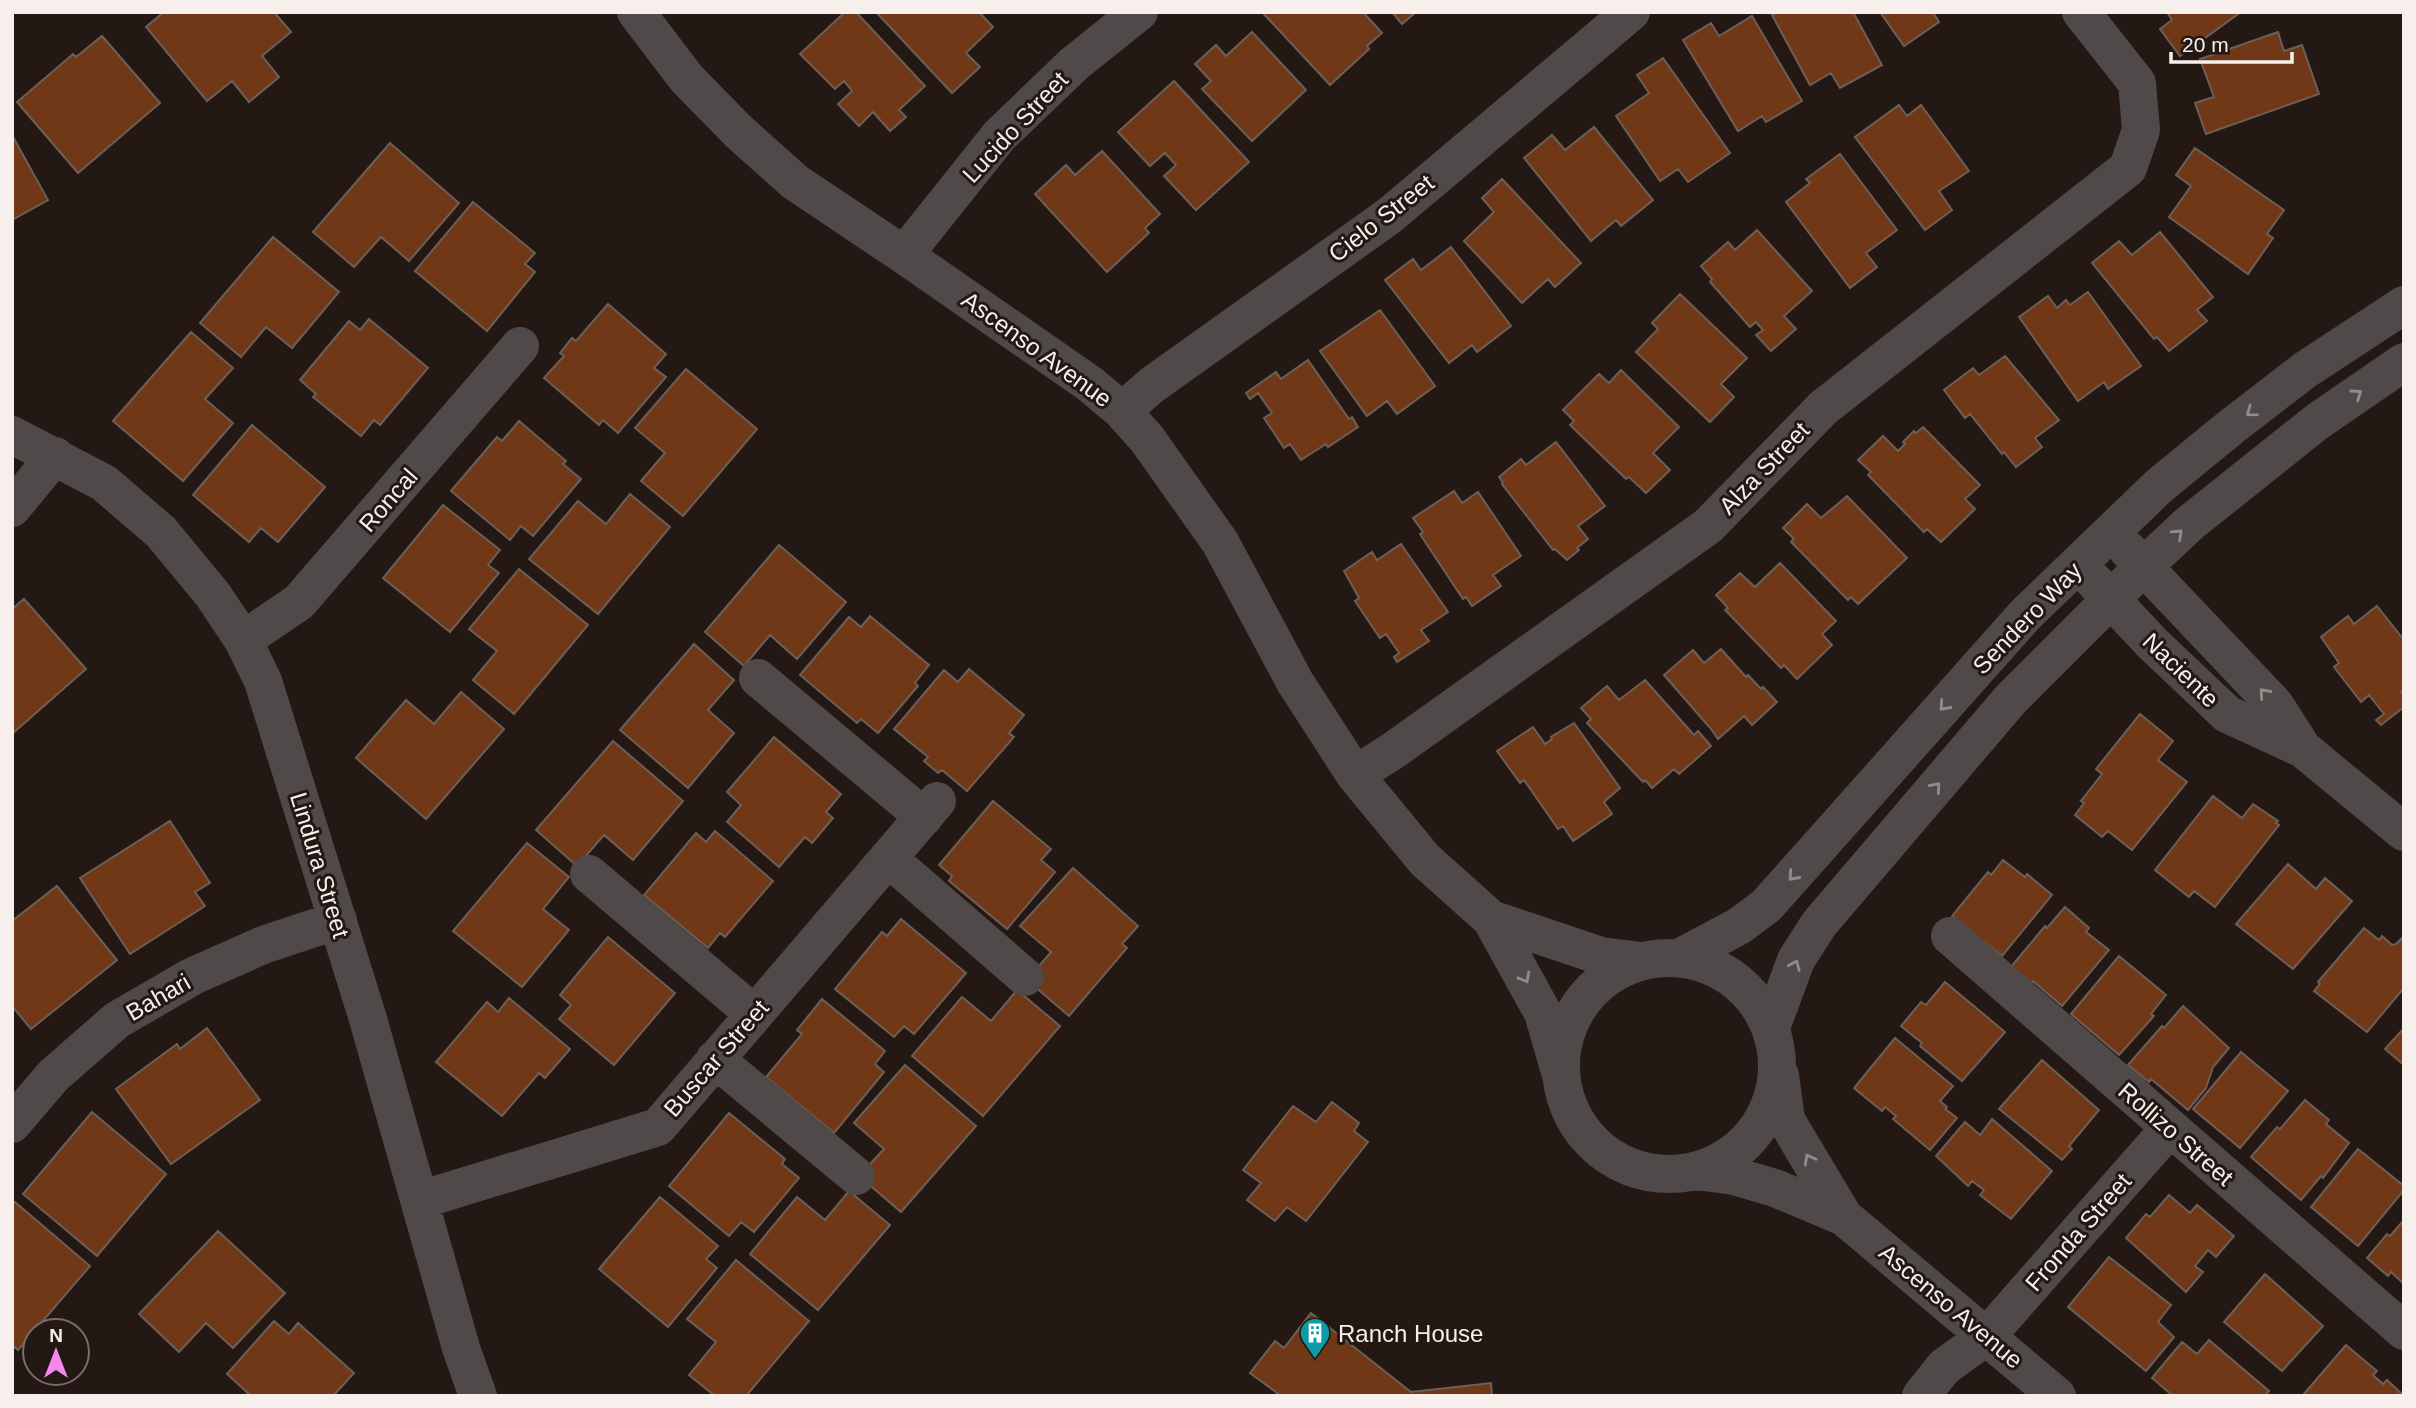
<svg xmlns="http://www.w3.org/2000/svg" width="2416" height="1408" viewBox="0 0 2416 1408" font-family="Arial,sans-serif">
	<rect width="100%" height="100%" fill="#231813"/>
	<path fill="#703817" stroke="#6c5f58" stroke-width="2" d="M 164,12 L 274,12 L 291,32 L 262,56 L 279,77 L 249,102 L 232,81 L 207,101 L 146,27 Z
		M 845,12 L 856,12 L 925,86 L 899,110 L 906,117 L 890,131 L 873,112 L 859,126 L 838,104 L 852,91 L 844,81 L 835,89 L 800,54 Z
		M 876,12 L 979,12 L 993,27 L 966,53 L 980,67 L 952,93 Z
		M 1262,12 L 1363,12 L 1382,33 L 1367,46 L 1369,49 L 1330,85 Z
		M 1392,12 L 1416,12 L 1402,24 Z
		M 1778,12 L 1853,12 L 1882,65 L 1840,88 L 1831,73 L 1810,85 L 1772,15 Z
		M 1880,12 L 1936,12 L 1934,14 L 1939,22 L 1904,46 Z
		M 2167,12 L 2241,12 L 2180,56 L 2160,29 L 2172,20 Z
		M 1752,16 L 1802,101 L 1766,122 L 1762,116 L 1738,131 L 1683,40 L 1711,23 L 1719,36 Z
		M 1252,32 L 1306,90 L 1252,141 L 1202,89 L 1211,81 L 1195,64 L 1216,45 L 1226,56 Z
		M 2278,32 L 2284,51 L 2302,45 L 2319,94 L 2206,134 L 2195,103 L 2214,97 L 2200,59 Z
		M 102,36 L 160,103 L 78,173 L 17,102 L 73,54 L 76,57 Z
		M 1663,58 L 1730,153 L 1688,182 L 1678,169 L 1660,181 L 1616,116 L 1649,93 L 1637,75 Z
		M 1174,81 L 1249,162 L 1196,210 L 1164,176 L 1176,165 L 1165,153 L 1150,166 L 1118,132 Z
		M 1899,105 L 1907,116 L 1921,105 L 1969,171 L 1939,191 L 1952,210 L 1925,230 L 1855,137 Z
		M 1594,127 L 1653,200 L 1621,226 L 1616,220 L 1591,241 L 1524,158 L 1552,135 L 1565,150 Z
		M 12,135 L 48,200 L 12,220 Z
		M 390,143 L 459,203 L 409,261 L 381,237 L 354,267 L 313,232 Z
		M 2195,148 L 2284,210 L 2267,234 L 2273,238 L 2248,274 L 2169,217 L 2191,186 L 2176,175 Z
		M 1102,151 L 1160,214 L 1145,228 L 1149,233 L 1107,272 L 1035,194 L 1066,165 L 1075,175 Z
		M 1840,154 L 1897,230 L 1866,253 L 1877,267 L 1850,288 L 1786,202 L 1810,183 L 1806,179 Z
		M 1502,179 L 1581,263 L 1555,287 L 1548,279 L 1522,303 L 1464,241 L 1494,212 L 1482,198 Z
		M 473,202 L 535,253 L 525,264 L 535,272 L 487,331 L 415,271 Z
		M 1757,230 L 1812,291 L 1784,316 L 1796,329 L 1771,351 L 1756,335 L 1763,330 L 1756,322 L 1750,327 L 1710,282 L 1712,279 L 1701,266 L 1728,242 L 1735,250 Z
		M 2160,232 L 2213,297 L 2197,310 L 2207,321 L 2169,351 L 2157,337 L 2154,339 L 2092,263 L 2119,241 L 2132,255 Z
		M 273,237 L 339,292 L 292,348 L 266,327 L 241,357 L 200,323 Z
		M 1451,247 L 1511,326 L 1477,352 L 1472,345 L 1449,363 L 1385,280 L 1413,259 L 1421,270 Z
		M 2088,292 L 2141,366 L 2108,389 L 2104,382 L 2078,401 L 2019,317 L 2048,296 L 2057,308 L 2066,300 L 2070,305 Z
		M 1680,294 L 1747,358 L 1721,384 L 1734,397 L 1710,422 L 1636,352 L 1658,329 L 1652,323 Z
		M 608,304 L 666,354 L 654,368 L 666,377 L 618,433 L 603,420 L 599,425 L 544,378 L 564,356 L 560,353 L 572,338 L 576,341 Z
		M 1380,310 L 1435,386 L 1397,414 L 1387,401 L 1367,416 L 1320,351 Z
		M 369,319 L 428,368 L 380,425 L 374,420 L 361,436 L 313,397 L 316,394 L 300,380 L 349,321 L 360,330 Z
		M 191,332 L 233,368 L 205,399 L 233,423 L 183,481 L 113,421 Z
		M 2005,356 L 2059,420 L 2035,438 L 2042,447 L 2016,467 L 2004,452 L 2002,454 L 1970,414 L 1965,418 L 1944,390 L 1973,368 L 1979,375 Z
		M 1308,360 L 1349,419 L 1352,417 L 1358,427 L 1328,447 L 1326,444 L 1301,460 L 1290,444 L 1284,448 L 1264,418 L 1272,413 L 1258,393 L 1250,399 L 1246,393 L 1276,372 L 1281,379 Z
		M 686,369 L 757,429 L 683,516 L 641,481 L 665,453 L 635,428 Z
		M 1621,370 L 1679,427 L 1653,453 L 1670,470 L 1646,493 L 1629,477 L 1626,479 L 1570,425 L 1574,421 L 1563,410 L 1599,374 L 1609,383 Z
		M 519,421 L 566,461 L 563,464 L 581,479 L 533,536 L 521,526 L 510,540 L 451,491 L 497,437 L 502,441 Z
		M 252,425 L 325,487 L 278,542 L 261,528 L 249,542 L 193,495 Z
		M 1923,427 L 1980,485 L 1965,499 L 1975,509 L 1941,542 L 1927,529 L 1924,532 L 1868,475 L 1871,472 L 1858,460 L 1883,436 L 1898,451 L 1905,444 L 1903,442 L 1914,431 L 1916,433 Z
		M 1556,442 L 1605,506 L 1578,526 L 1588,539 L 1577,548 L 1579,550 L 1567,560 L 1555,549 L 1553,550 L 1502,484 L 1503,483 L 1499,477 L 1521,459 L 1526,465 Z
		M 1454,491 L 1462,503 L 1478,492 L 1521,556 L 1493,575 L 1501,586 L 1472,606 L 1466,597 L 1463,599 L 1420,534 L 1423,532 L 1413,518 Z
		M 630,494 L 670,527 L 598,614 L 529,559 L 578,501 L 606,524 Z
		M 1847,496 L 1907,558 L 1858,604 L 1851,597 L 1848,600 L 1791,542 L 1794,539 L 1783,528 L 1807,504 L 1821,518 Z
		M 443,505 L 500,550 L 488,565 L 499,573 L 450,632 L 383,578 Z
		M 1401,544 L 1448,612 L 1421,630 L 1429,641 L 1397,662 L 1394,657 L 1399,653 L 1386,634 L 1380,638 L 1355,601 L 1359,598 L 1344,571 L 1372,552 L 1377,560 Z
		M 779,545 L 846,602 L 797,659 L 770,635 L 744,666 L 705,632 Z
		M 1780,563 L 1836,621 L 1822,634 L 1832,645 L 1797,679 L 1784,665 L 1781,668 L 1725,610 L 1728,608 L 1716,595 L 1740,573 L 1755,587 Z
		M 519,569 L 588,625 L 514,714 L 473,680 L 497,651 L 469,629 Z
		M 24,599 L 86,669 L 12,734 L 12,609 Z
		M 2377,606 L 2404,640 L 2404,690 L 2401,692 L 2404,695 L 2404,707 L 2381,725 L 2376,720 L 2384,714 L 2369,695 L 2361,702 L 2334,667 L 2339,663 L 2321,637 L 2348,616 L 2354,624 Z
		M 870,616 L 929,665 L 915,683 L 918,686 L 878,733 L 861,719 L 857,723 L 800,675 L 849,617 L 861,627 Z
		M 694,644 L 734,680 L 708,710 L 734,733 L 688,788 L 620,730 Z
		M 1721,649 L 1746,677 L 1748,675 L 1761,689 L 1763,687 L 1777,702 L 1752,725 L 1744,716 L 1718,739 L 1711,729 L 1664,675 L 1693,650 L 1704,663 Z
		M 969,669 L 1024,715 L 1009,733 L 1014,737 L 967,791 L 942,770 L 938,773 L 924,761 L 928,757 L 894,729 L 944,670 L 958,682 Z
		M 1645,680 L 1694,735 L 1698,731 L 1711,746 L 1679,774 L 1674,769 L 1652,788 L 1645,780 L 1643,782 L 1587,723 L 1591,719 L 1581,708 L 1607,686 L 1619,700 Z
		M 461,692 L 504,729 L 426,819 L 356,758 L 406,700 L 434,724 Z
		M 2140,714 L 2173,741 L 2158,760 L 2187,782 L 2132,850 L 2108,831 L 2102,837 L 2075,815 L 2084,803 L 2081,801 L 2102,774 L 2096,769 Z
		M 1574,723 L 1620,788 L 1604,802 L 1612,814 L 1573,841 L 1563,826 L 1558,829 L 1524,780 L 1520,783 L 1497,751 L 1533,727 L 1545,744 L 1552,739 L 1551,737 Z
		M 774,737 L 841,794 L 826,812 L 833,818 L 812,843 L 805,837 L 779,867 L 727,822 L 741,805 L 727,792 Z
		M 613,741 L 683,801 L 633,860 L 604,835 L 577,866 L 536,830 Z
		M 2213,796 L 2242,818 L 2253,804 L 2278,821 L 2276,823 L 2279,825 L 2215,907 L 2194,891 L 2189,897 L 2155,870 Z
		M 993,801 L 1051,849 L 1041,860 L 1055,872 L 1007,929 L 949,881 L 952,876 L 939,865 Z
		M 170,821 L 210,883 L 195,892 L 205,906 L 130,954 L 80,878 Z
		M 715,831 L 773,881 L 725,937 L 720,933 L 708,948 L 644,895 L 696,833 L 706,842 Z
		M 527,843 L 569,877 L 543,909 L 569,930 L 522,987 L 453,931 Z
		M 2003,860 L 2025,877 L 2027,874 L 2052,895 L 2002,956 L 1952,916 L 1988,872 L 1991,875 Z
		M 2288,864 L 2316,889 L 2325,878 L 2352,901 L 2293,969 L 2236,924 Z
		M 1073,868 L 1138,926 L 1122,944 L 1127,948 L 1069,1016 L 1027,980 L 1051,952 L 1020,926 Z
		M 57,886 L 117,960 L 31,1029 L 12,1006 L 12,921 Z
		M 2065,907 L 2089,928 L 2086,932 L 2109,950 L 2062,1006 L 2033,981 L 2030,985 L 2010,968 L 2045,926 L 2047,928 Z
		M 901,919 L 966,973 L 914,1034 L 904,1026 L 894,1037 L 835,989 L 882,932 L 887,936 Z
		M 2364,928 L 2379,940 L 2382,936 L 2392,945 L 2396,944 L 2404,936 L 2404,988 L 2367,1032 L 2314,991 L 2320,984 L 2318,982 Z
		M 608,937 L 675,993 L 614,1065 L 559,1019 L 571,1005 L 560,995 Z
		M 2119,956 L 2166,995 L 2151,1014 L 2154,1016 L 2119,1055 L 2071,1014 Z
		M 1945,982 L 2005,1032 L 1962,1081 L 1920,1046 L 1922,1043 L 1901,1026 L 1921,1002 L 1926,1005 Z
		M 1017,990 L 1060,1026 L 983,1116 L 912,1056 L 962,997 L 991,1021 Z
		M 509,998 L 570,1049 L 545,1078 L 539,1073 L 502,1116 L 436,1062 L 487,1002 L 498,1012 Z
		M 822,999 L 885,1051 L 875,1064 L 884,1072 L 834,1133 L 766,1077 L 802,1034 L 797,1030 Z
		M 2183,1006 L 2229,1048 L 2213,1067 L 2206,1088 L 2188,1110 L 2151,1079 L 2149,1082 L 2128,1065 L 2162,1026 L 2164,1028 Z
		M 207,1028 L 260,1100 L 171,1164 L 116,1089 L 177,1044 L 180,1049 Z
		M 2404,1028 L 2404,1065 L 2385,1049 Z
		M 1895,1038 L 1953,1086 L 1940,1101 L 1947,1107 L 1945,1109 L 1957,1118 L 1930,1150 L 1893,1119 L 1896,1116 L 1885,1107 L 1882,1111 L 1854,1088 Z
		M 2241,1052 L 2288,1091 L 2240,1148 L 2193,1109 Z
		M 2042,1060 L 2099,1110 L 2069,1146 L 2072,1149 L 2062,1160 L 1999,1109 Z
		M 905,1065 L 976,1126 L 901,1212 L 859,1176 L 884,1149 L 854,1123 Z
		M 2305,1100 L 2329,1120 L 2326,1124 L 2349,1143 L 2323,1178 L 2321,1176 L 2301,1200 L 2251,1157 L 2277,1127 L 2280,1129 Z
		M 1332,1102 L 1359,1123 L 1354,1131 L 1368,1142 L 1306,1221 L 1287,1207 L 1275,1221 L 1247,1200 L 1261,1183 L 1243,1170 L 1293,1106 L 1316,1122 Z
		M 92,1112 L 166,1174 L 97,1256 L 23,1194 Z
		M 729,1113 L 785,1159 L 782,1164 L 799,1178 L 754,1232 L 741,1222 L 729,1236 L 669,1186 Z
		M 1992,1119 L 2052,1171 L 2011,1219 L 1980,1195 L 1984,1190 L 1972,1181 L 1968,1186 L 1936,1156 L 1965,1122 L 1980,1135 Z
		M 2358,1149 L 2404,1186 L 2404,1190 L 2358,1246 L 2311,1207 Z
		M 849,1191 L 890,1225 L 818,1310 L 750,1254 L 797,1197 L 825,1220 Z
		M 2169,1195 L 2190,1213 L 2197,1205 L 2234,1236 L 2216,1257 L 2208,1250 L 2195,1266 L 2203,1272 L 2186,1292 L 2126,1238 L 2146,1214 L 2150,1217 Z
		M 660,1197 L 718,1246 L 706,1259 L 717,1268 L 668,1327 L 599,1269 Z
		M 15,1202 L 90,1266 L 18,1350 L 12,1345 L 12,1206 Z
		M 2404,1220 L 2404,1284 L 2391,1272 L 2388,1276 L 2367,1258 L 2387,1234 L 2390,1236 Z
		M 218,1231 L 285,1293 L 233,1348 L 206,1323 L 179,1352 L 139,1314 Z
		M 2109,1257 L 2171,1305 L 2158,1322 L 2174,1337 L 2146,1371 L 2068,1307 Z
		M 736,1260 L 809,1321 L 746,1396 L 715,1396 L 689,1375 L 716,1342 L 687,1319 Z
		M 2265,1274 L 2323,1326 L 2282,1371 L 2224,1322 Z
		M 1311,1313 L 1411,1392 L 1491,1383 L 1492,1396 L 1281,1396 L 1250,1373 L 1275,1341 L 1284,1348 Z
		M 274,1321 L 289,1334 L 298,1323 L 354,1373 L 333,1396 L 251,1396 L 227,1374 Z
		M 2209,1340 L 2269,1391 L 2265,1396 L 2173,1396 L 2152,1378 L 2182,1342 L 2197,1354 Z
		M 2346,1345 L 2377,1371 L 2373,1375 L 2383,1384 L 2387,1380 L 2404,1396 L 2303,1395 Z"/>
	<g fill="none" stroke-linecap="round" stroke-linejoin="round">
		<path stroke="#504949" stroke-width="38" d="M 636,12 L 687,79 L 739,132 L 795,182 L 904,255 L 1090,384 L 1122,411 L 1147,439 L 1220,542 L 1295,682 L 1355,775 L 1425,860 L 1491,919 L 1543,1013 L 1561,1075
			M 904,255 L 999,136 L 1074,64 L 1139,12
			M 1122,411 L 1152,385 L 1389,216 L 1631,12
			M 12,435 L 104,483 L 161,532 L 213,595 L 243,640 L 263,681 L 368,1019 L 461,1348 L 478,1396
			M 12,508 L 55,456
			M 2127,549 L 2275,705 L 2303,749
			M 2093,580 L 2152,643 L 2227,714 L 2303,749 L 2404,832
			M 243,640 L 299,602 L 520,346
			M 758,678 L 924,817
			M 1355,775 L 1394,750 L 1708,526 L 1823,408 L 2128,168 L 2141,130 L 2137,83 L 2081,12
			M 888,858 L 1025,977
			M 589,874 L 754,1014
			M 1491,919 L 1601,956 L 1641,961
			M 1950,936 L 2404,1331
			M 1679,958 L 1739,926 L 1766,906 L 2026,614 L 2159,486 L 2231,427 L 2305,370 L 2404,305
			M1561 1066a108 108 0 1 1 216 0a108 108 0 1 1-216 0Z
			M 1771,1028 L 1796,960 L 1819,924 L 2010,700 L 2144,566 L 2190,523 L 2318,421 L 2404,362
			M 715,1059 L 856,1176
			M 1780,1075 L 1786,1120 L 1844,1217
			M 12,1124 L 53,1076 L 117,1020 L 193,976 L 263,945 L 338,920
			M 1697,1171 L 1734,1176 L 1775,1188 L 1844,1217 L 2057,1396
			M 420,1200 L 658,1127 L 937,801
			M 1921,1396 L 1944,1367 L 1987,1336 L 2169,1129"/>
	</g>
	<defs><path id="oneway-chevron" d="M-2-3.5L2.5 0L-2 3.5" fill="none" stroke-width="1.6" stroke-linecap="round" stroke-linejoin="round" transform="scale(1.75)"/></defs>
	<g stroke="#938b8a">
		<use href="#oneway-chevron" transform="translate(2357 394) rotate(-35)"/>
		<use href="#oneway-chevron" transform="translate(2251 412) rotate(143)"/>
		<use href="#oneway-chevron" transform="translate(2178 534) rotate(-43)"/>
		<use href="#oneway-chevron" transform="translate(2264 693) rotate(-132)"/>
		<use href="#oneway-chevron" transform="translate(1944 706) rotate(132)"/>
		<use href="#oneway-chevron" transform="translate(1936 787) rotate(-49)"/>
		<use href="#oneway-chevron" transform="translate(1793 876) rotate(132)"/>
		<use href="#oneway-chevron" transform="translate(1795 965) rotate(-66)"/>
		<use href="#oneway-chevron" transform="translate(1525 978) rotate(61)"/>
		<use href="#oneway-chevron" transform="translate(1809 1159) rotate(-118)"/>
	</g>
	<defs>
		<g id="building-pin" transform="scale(1.575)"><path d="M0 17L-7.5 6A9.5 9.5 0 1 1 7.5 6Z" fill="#0f9aa8" stroke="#231813"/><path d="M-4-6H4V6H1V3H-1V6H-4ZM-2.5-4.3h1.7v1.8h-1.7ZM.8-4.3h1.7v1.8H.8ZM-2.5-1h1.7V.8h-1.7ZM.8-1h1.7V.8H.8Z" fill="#fff"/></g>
	</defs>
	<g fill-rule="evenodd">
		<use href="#building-pin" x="1315" y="1333"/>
	</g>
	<g text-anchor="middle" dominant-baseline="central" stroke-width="6" stroke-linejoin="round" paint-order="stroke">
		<g font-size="24" fill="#f7efeb" stroke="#231813">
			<text transform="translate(1015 127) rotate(-47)">Lucido Street</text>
			<text transform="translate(1381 218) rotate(-38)">Cielo Street</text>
			<text transform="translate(1037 349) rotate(36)">Ascenso Avenue</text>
			<text transform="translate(1764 468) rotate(-46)">Alza Street</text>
			<text transform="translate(388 500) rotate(-49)">Roncal</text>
			<text transform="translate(2027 618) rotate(-46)">Sendero Way</text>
			<text transform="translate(2181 670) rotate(44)">Naciente</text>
			<text transform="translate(320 865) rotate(73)">Lindura Street</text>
			<text transform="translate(158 997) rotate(-30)">Bahari</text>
			<text transform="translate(716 1058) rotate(-49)">Buscar Street</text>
			<text transform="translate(2176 1134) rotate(41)">Rollizo Street</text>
			<text transform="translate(2078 1232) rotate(-49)">Fronda Street</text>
			<text transform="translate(1951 1306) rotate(40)">Ascenso Avenue</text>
		</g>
		<g font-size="24" fill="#f7efeb" stroke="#231813" text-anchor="start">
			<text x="1338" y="1333">Ranch House</text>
		</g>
	</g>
	<rect width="2416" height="1408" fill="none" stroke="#f7efeb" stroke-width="28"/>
	<g transform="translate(56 1352)"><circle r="33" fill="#231813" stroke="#786e69" stroke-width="2"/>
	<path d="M0-5L12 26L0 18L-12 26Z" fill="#f688ec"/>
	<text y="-10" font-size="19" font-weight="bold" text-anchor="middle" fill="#f7efeb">N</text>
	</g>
	<path d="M2171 52v10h121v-10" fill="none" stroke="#f7efeb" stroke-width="3.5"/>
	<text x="2182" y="52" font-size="21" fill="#f7efeb" stroke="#231813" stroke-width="5" paint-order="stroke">20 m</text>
</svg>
